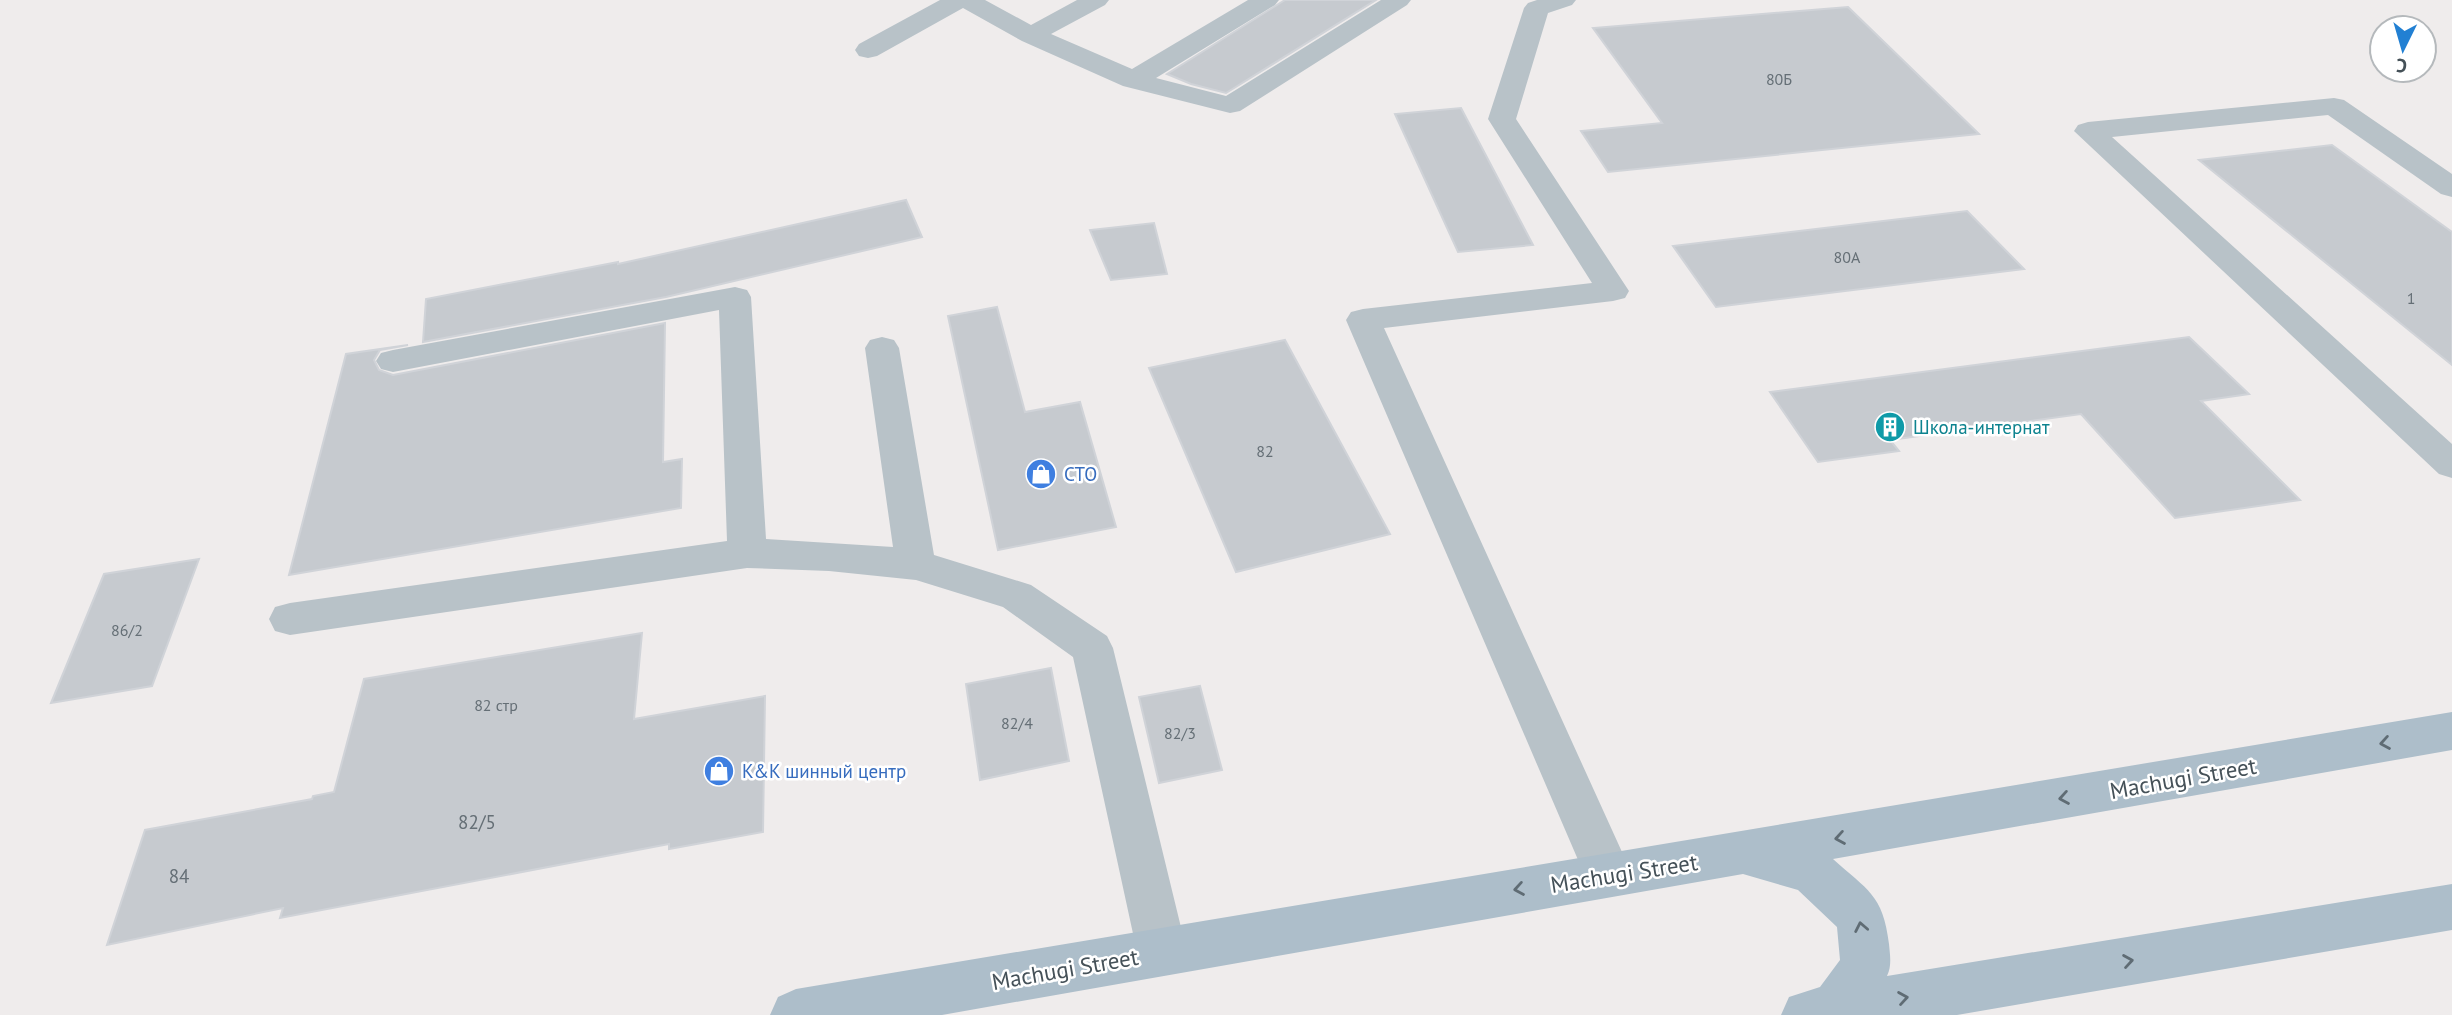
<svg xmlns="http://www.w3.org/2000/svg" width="2452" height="1015" viewBox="0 0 2452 1015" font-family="'PT Sans',sans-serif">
	<rect width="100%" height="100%" fill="#efecec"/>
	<path fill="#c6cacf" stroke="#d0d3d8" stroke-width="2" d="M 1285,0 L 1376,0 L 1226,93 L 1191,84 L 1167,74 Z
		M 1848,7 L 1979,134 L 1608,172 L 1581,131 L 1662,123 L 1593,28 Z
		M 1461,108 L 1533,245 L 1458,252 L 1395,114 Z
		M 2332,145 L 2452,232 L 2452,365 L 2199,160 Z
		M 906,200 L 922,237 L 666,297 L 423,342 L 426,299 L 618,262 L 618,264 Z
		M 1967,211 L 2024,269 L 1716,307 L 1673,246 Z
		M 1154,223 L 1167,274 L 1111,280 L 1090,230 Z
		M 997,307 L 1025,412 L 1080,402 L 1116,527 L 998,550 L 948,316 Z
		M 665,323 L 663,462 L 682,459 L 681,508 L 289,575 L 346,354 L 408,345 L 380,350 L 374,360 L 379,370 L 393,375 Z
		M 2189,337 L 2249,394 L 2201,401 L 2300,500 L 2175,518 L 2081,414 L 1890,440 L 1899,451 L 1818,462 L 1770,392 Z
		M 1285,340 L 1390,534 L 1236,572 L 1149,368 Z
		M 199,559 L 152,686 L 51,703 L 104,574 Z
		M 642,633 L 634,719 L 765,696 L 763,832 L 669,849 L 669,844 L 280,918 L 283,908 L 107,945 L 145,830 L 312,799 L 313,796 L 334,792 L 364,679 Z
		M 1051,668 L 1069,761 L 980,780 L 966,684 Z
		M 1200,686 L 1222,770 L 1159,783 L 1139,697 Z"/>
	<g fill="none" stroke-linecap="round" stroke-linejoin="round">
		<path fill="#b8c2c8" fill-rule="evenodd" d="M 940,0 L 985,0 L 1031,25 L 1077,0 L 1109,0 L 1105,5 L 1051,34 L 1132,69 L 1248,0 L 1279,0 L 1275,5 L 1156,78 L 1226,96 L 1381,0 L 1411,0 L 1407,5 L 1240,111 L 1230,113 L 1123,86 L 1022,41 L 963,8 L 877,56 L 868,58 L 859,56 L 855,50 L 859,44 Z
			M 1537,0 L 1576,0 L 1572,5 L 1548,13 L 1516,119 L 1629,291 L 1625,298 L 1613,301 L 1384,328 L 1632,874 L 1625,890 L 1608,896 L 1591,890 L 1346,320 L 1351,312 L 1363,309 L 1592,283 L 1488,119 L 1524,8 L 1528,3 Z
			M 2334,98 L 2344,100 L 2452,174 L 2452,197 L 2441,194 L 2328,115 L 2112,137 L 2452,444 L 2452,478 L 2439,474 L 2074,131 L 2078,125 L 2088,122 Z
			M 735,287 L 747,290 L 751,297 L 766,539 L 893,547 L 865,348 L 870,340 L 882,337 L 894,340 L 899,348 L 934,555 L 1031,585 L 1107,636 L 1113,648 L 1187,952 L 1180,969 L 1162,976 L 1144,969 L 1137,952 L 1073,657 L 1003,607 L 916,580 L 829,571 L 747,568 L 290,635 L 275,631 L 269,619 L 275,607 L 290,603 L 727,541 L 719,310 L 393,372 L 381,369 L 376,361 L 381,353 L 393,350 Z"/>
		<path fill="#adbeca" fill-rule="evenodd" d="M 2452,712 L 2452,750 L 1833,859 C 1867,890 1883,894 1889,944 C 1890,956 1892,965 1887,976 L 2452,884 L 2452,930 L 1957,1015 L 1781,1015 L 1789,997 L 1820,987 L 1840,960 L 1837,927 L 1798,890 L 1743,874 L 942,1015 L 770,1015 L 778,997 L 796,989 Z"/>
	</g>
	<defs><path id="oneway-chevron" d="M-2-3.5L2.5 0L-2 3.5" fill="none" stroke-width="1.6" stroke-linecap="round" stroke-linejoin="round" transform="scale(1.75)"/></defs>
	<g stroke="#5f6c74">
		<use href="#oneway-chevron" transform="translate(2385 743) rotate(170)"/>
		<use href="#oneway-chevron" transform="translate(2064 798) rotate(170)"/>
		<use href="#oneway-chevron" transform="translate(1840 838) rotate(170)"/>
		<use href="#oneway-chevron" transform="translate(1519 889) rotate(170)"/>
		<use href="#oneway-chevron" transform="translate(1861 927) rotate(-101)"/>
		<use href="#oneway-chevron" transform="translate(2128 961) rotate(-9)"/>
		<use href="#oneway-chevron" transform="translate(1903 998) rotate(-9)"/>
	</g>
	<defs>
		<g id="building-disc" transform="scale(1.575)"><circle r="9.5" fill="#0f9aa8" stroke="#fff"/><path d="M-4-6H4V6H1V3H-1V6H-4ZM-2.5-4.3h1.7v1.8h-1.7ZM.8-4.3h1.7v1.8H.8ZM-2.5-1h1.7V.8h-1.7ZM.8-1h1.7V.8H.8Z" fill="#fff"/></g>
		<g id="shop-disc" transform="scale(1.575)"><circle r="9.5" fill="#3f7fe0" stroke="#fff"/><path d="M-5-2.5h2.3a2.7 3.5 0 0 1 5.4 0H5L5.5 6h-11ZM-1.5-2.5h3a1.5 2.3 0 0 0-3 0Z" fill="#fff"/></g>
	</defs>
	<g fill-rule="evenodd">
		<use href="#building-disc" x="1890" y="427"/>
		<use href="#shop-disc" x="1041" y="474"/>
		<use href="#shop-disc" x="719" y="771"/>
	</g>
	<g text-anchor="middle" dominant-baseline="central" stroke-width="5" stroke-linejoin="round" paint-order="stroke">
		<g font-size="16" fill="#656f76">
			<text x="1779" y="79">80Б</text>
			<text x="1847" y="257">80А</text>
			<text x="2411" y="298">1</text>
			<text x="1265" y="451">82</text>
			<text x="127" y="630">86/2</text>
			<text x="496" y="705">82 стр</text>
			<text x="1017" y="723">82/4</text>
			<text x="1180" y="733">82/3</text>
		</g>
		<g font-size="19" fill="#0d838f" stroke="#fff" text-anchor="start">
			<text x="1913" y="427">Школа-интернат</text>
		</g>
		<g font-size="19" fill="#366cbe" stroke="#fff" text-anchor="start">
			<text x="1064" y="474">СТО</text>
			<text x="742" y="771">K&amp;K шинный центр</text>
		</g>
		<g font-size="19" fill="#656f76">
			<text x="477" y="822">82/5</text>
			<text x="179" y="876">84</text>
		</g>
		<g font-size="23" fill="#455158" stroke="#fff">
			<text transform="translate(2183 778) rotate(-10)">Machugi Street</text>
			<text transform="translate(1624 873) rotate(-9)">Machugi Street</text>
			<text transform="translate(1065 969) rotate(-10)">Machugi Street</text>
		</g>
	</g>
	<g transform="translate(2403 49) rotate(185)"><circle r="33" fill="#ffffff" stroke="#b5b9bc" stroke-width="2"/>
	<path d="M0-5L12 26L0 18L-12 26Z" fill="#2280d3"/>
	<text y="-10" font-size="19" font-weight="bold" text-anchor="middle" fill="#455158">С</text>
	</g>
</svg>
